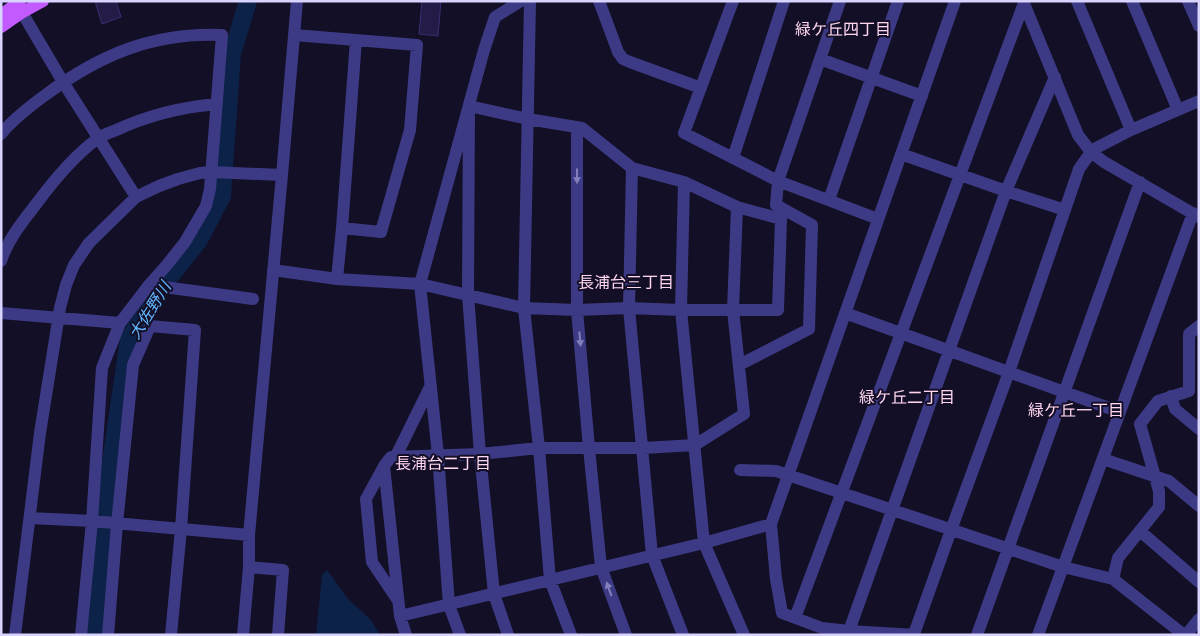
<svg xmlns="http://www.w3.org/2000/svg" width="1200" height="636" viewBox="0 0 1200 636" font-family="Commissioner,'Noto Sans JP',sans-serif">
	<rect width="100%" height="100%" fill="#130f26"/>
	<path fill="#0c2248" d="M 327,570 L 348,599 L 371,620 L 380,635 L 316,635 L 322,575 Z"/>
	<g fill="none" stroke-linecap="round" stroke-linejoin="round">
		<path stroke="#0c2248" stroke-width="18" d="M 95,635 L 107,489 L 129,339 L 154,297 L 199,240 L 222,196 L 232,54 L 248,1"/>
	</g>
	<path fill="#241b47" stroke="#3b2d73" d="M 95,1 L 116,1 L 121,17 L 102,24 Z
		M 422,1 L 441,1 L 438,36 L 419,34 Z"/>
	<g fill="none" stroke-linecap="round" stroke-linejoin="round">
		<path stroke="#3d3a85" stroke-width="12" d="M 530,1 L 524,308 L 539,448 L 550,580 L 571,635
			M 599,1 L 618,52 L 623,59 L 630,62 L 701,88
			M 733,1 L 684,133 L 778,181 L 878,219
			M 1023,1 L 1078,135 L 1091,152 L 1104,162 L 1199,217
			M 1077,1 L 1131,130
			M 1132,1 L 1178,110
			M 1188,1 L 1199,26
			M 17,4 L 63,82 L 136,197
			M 294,35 L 417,45 L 410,130 L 381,232 L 342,228
			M 820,59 L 922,96
			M 577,128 L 577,310 L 589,448 L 601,567 L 626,635
			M 1,134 C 13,119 29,107 44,96 C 99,55 153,32 222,35 L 210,189 L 206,206 L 185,242 L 166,266 L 149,285 L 120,323 L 102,368 L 92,521 L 81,635
			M 901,154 L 1006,191 L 1065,210
			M 733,158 L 784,1
			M 632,168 L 629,308 L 652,555 L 683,635
			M 684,182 L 681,310 L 704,543 L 744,635
			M 829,200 L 898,1
			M 1,261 C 8,239 23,221 37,203 C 54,180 74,156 97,139 C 102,135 108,133 114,131 C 146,116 181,107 217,104
			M 273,270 L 337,279 L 420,284 L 524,308 L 577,310 L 629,308 L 681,310 L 778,310 L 781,219 L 783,209
			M 337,279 L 342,228 L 356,40
			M 149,285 L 253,299
			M 1,313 L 120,323
			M 845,313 L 1120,412
			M 739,365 L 809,329 L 812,225 L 776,205 L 778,181 L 840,1
			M 1171,396 L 1175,409 L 1199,429
			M 396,456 L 430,387
			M 1103,459 L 1169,481 L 1199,506
			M 384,466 L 366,499 L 372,562 L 397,599
			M 740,470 L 776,471 L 1063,567 L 1113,579 L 1184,635
			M 30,518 L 92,521 L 249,535
			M 1140,531 L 1199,582
			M 249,567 L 283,570 L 278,635
			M 1113,579 L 1118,558 L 1159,507 L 1159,491 L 1140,424 L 1158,401 L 1189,391 L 1189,334 L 1199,326
			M 400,616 L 704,543 L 771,524
			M 795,618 L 1024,3
			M 849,631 L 1006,191 L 1055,77
			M 914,634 L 951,530 L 1009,372 L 1079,169 L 1091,152 L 1096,148 L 1131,130 L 1199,101
			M 15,635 L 40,433 L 60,308 L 66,285 L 74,265 L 89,243 L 136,197 L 159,186 L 178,179 L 200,173 L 212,172 L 282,175
			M 108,635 L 117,524 L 133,365 L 150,326 L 195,330 L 181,529 L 171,635
			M 243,635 L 249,567 L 249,535 L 282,175 L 297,1
			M 406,635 L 400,616 L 384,466 L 391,457 L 480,454 L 539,448 L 643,448 L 695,445 L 744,414 L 733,310 L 737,207
			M 460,635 L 449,605 L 438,455 L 420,284 L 484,50 L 495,17 L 521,1
			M 508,635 L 494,594 L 480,454 L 468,295 L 469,106 L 528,119 L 582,128 L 632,168 L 684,182 L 737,207 L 781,219
			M 915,635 L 849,631 L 822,628 L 782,613 L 776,579 L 771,524 L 955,1
			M 977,635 L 1140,182
			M 1038,635 L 1193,213
			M 1186,635 L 1199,619"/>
		<path stroke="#c25bff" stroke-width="12" d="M 1,15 L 20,1
			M 1,27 L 21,13 L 43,1"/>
	</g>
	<defs><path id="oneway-solid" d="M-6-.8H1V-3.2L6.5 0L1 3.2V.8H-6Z" transform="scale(1.25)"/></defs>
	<g fill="#837fbc">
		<use href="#oneway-solid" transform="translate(577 176) rotate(90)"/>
		<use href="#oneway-solid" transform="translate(580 339) rotate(85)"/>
		<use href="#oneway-solid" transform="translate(609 589) rotate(-110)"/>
	</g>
	<g text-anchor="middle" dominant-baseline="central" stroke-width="4" stroke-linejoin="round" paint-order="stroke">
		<g font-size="16" fill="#ffd6f0" stroke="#130f26">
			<text x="843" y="28">緑ケ丘四丁目</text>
			<text x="626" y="281">長浦台三丁目</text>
			<text x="907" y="396">緑ケ丘二丁目</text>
			<text x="1076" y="409">緑ケ丘一丁目</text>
			<text x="443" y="462">長浦台二丁目</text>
		</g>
		<g font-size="16" font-style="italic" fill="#62b6ff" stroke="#130f26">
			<text transform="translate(149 310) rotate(-58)">大佐野川</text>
		</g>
	</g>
	<rect width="1200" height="636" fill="none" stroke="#d9d4ff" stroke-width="5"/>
</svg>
